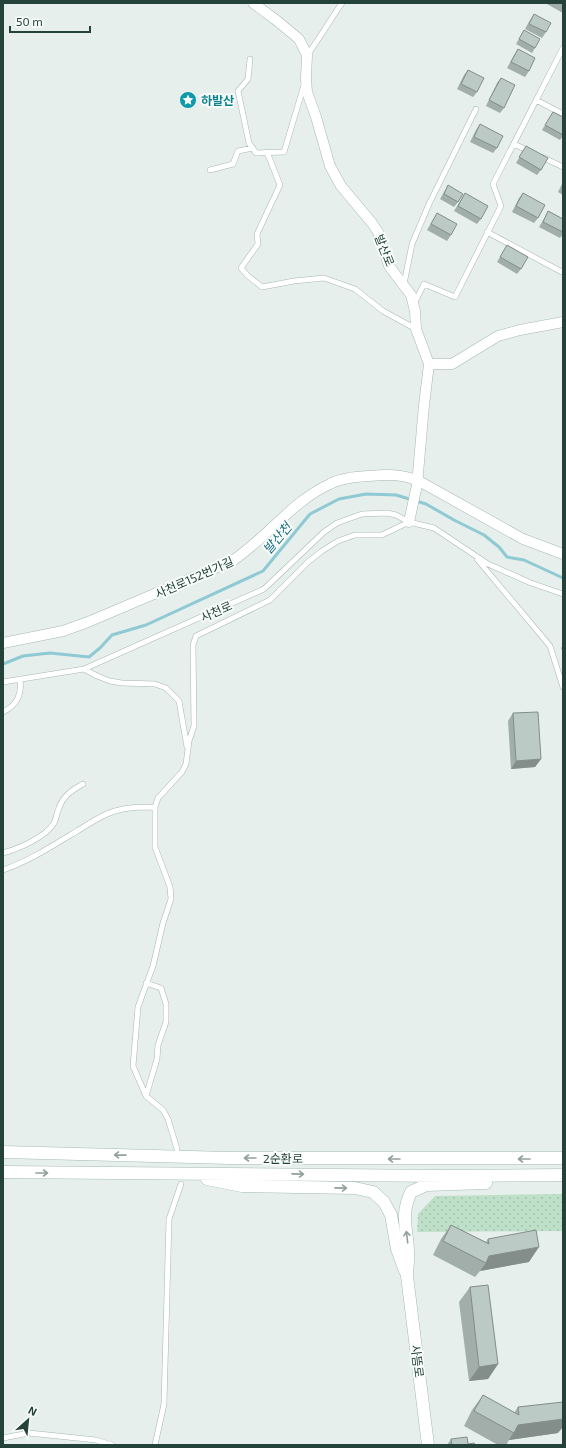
<svg xmlns="http://www.w3.org/2000/svg" width="566" height="1448" viewBox="0 0 566 1448" font-family="'Exo 2','Noto Sans KR',sans-serif">
	<defs>
		<pattern id="park-dots" width="8" height="8" patternUnits="userSpaceOnUse"><rect width="8" height="8" fill="#bfe0c8"/><path d="M2 2h.1M6 6h.1" fill="none" stroke="#a4c1ad" stroke-width="1.8" stroke-linecap="round"/></pattern>
	</defs>
	<rect width="100%" height="100%" fill="#e6efeb"/>
	<path fill="url(#park-dots)" d="M 563,1194 L 563,1231 L 417,1232 L 418,1214 L 435,1196 Z"/>
	<g fill="none" stroke-linecap="round" stroke-linejoin="round">
		<path stroke="#8ec9d4" stroke-width="3" d="M 3,664 L 23,656 L 50,653 L 89,657 L 100,648 L 112,635 L 146,625 L 263,571 L 310,514 L 339,499 L 366,494 L 396,495 L 426,504 L 454,520 L 484,535 L 499,547 L 507,557 L 524,560 L 563,578"/>
		<g stroke="#a8b8b2" stroke-width="6">
			<path id="lane" d="M 307,55 C 320,38 330,20 342,3
				M 250,59 L 248,79 L 238,91 L 249,143 L 256,153 L 284,152 L 304,85
				M 536,100 L 563,114
				M 514,144 L 529,151
				M 267,152 L 280,185 L 257,234 L 258,244 L 241,268 L 247,275 L 262,287 L 294,281 L 324,278 L 355,289 L 383,311 L 416,329
				M 542,157 L 563,167
				M 210,170 L 233,164 L 238,151 L 253,148
				M 487,232 L 562,272
				M 404,284 L 412,244 L 429,204 L 476,109
				M 414,304 L 424,284 L 455,297 L 501,206 L 493,184 L 563,48
				M 477,559 L 550,646 L 563,687
				M 84,669 L 97,676 L 110,681 L 122,683 L 155,684 L 166,688 L 179,701 L 187,747
				M 3,682 L 84,669 L 264,589 L 324,532 L 337,523 L 362,514 L 387,513 L 396,515 L 409,522 L 434,528 L 488,564 L 531,583 L 563,594
				M 3,712 C 17,705 22,695 20,679
				M 3,853 C 18,849 46,837 54,823 C 56,819 57,813 59,808 C 63,796 72,790 83,784
				M 3,870 C 29,861 54,845 77,831 C 89,824 101,815 115,811 C 128,807 141,807 155,807
				M 146,1096 L 157,1059 L 158,1045 L 166,1022 L 166,1004 L 161,988 L 146,983
				M 177,1149 L 168,1119 L 163,1110 L 146,1096 L 133,1066 L 138,1007 L 153,966 L 163,923 L 171,899 L 170,887 L 155,847 L 155,807 L 158,798 L 182,772 L 186,764 L 189,741 L 194,726 L 193,645 L 196,636 L 270,600 L 308,562 L 322,551 L 338,541 L 355,535 L 382,535 L 409,522
				M 3,1438 L 29,1433 L 96,1440 L 112,1445
				M 155,1445 L 164,1404 L 169,1219 L 181,1184"/>
		</g>
		<g stroke="#a8b8b2" stroke-width="11">
			<path id="street" d="M 253,3 L 276,20 L 299,39 L 307,55 L 306,78 L 307,92 L 316,117 L 330,166 L 341,186 L 372,223 L 378,232 L 389,266 L 411,295 L 415,311 L 416,329 L 429,364 L 424,405 L 417,485 L 409,522
				M 429,364 L 452,364 L 498,336 L 520,330 L 563,322
				M 3,643 L 63,631 L 88,622 L 232,561 C 267,538 292,501 330,484 C 341,478 356,477 369,476 C 388,474 401,474 419,481 L 523,539 L 563,554"/>
		</g>
		<g stroke="#a4bbb3" stroke-width="13">
			<path id="secondary" d="M 3,1152 L 229,1158 L 563,1158
				M 3,1172 L 444,1176 L 563,1175
				M 207,1179 L 242,1186 L 355,1188 L 373,1192 L 384,1202 L 391,1215 L 397,1249 L 405,1271
				M 428,1445 L 407,1276 C 407,1268 409,1259 408,1251 C 407,1226 400,1216 411,1192 L 426,1185 L 486,1183"/>
		</g>
		<use href="#lane" stroke="#fff" stroke-width="5"/>
		<use href="#street" stroke="#fff" stroke-width="10"/>
		<use href="#secondary" stroke="#fff" stroke-width="12"/>
	</g>
	<path fill="#a1aea9" d="M 545,3 L 563,3 L 563,13 Z
		M 534,14 L 546,32 L 542,38 L 525,29 L 530,20 Z
		M 524,30 L 535,48 L 532,53 L 516,44 Z
		M 518,49 L 529,71 L 525,77 L 507,68 L 514,55 Z
		M 468,70 L 477,92 L 473,97 L 457,89 L 464,75 Z
		M 501,78 L 504,108 L 500,113 L 486,106 L 497,83 Z
		M 553,112 L 563,117 L 563,136 L 560,140 L 542,130 Z
		M 480,124 L 497,148 L 493,153 L 470,142 L 476,130 Z
		M 526,146 L 541,170 L 537,175 L 516,163 Z
		M 563,182 L 563,195 L 558,192 Z
		M 448,185 L 458,202 L 454,207 L 440,199 Z
		M 465,193 L 481,219 L 477,224 L 454,211 Z
		M 523,193 L 538,218 L 534,223 L 512,212 L 519,198 Z
		M 548,211 L 563,219 L 563,234 L 560,238 L 539,227 L 545,217 Z
		M 437,213 L 451,235 L 447,241 L 427,230 Z
		M 507,245 L 521,269 L 517,274 L 497,262 Z
		M 563,645 L 563,652 L 561,648 Z
		M 513,713 L 541,759 L 535,767 L 511,769 L 508,721 Z
		M 451,1225 L 486,1242 L 488,1239 L 529,1262 L 480,1271 L 475,1277 L 433,1255 L 441,1239 Z
		M 470,1287 L 498,1364 L 488,1379 L 469,1381 L 459,1302 Z
		M 483,1395 L 514,1413 L 518,1407 L 558,1433 L 509,1440 L 506,1445 L 498,1445 L 464,1426 L 472,1410 Z
		M 451,1439 L 468,1444 L 476,1445 L 447,1445 Z"/>
	<path fill="#838d89" d="M 541,759 L 535,767 L 511,769 L 516,761 Z
		M 539,1247 L 529,1262 L 480,1271 L 486,1263 L 489,1256 Z
		M 498,1364 L 488,1379 L 469,1381 L 479,1367 Z
		M 563,1419 L 563,1427 L 558,1433 L 509,1440 L 518,1425 Z"/>
	<path fill="#bbcac4" stroke="#838d89" d="M 534,14 L 551,23 L 546,32 L 529,24 Z
		M 524,30 L 540,39 L 535,48 L 519,39 Z
		M 518,49 L 535,58 L 529,71 L 511,62 Z
		M 468,70 L 484,78 L 477,92 L 461,84 Z
		M 501,78 L 515,85 L 504,108 L 489,100 Z
		M 553,112 L 563,117 L 563,135 L 545,125 Z
		M 480,124 L 503,136 L 497,148 L 474,137 Z
		M 526,146 L 548,158 L 541,170 L 519,157 Z
		M 448,185 L 463,194 L 458,202 L 444,194 Z
		M 465,193 L 488,206 L 481,219 L 458,206 Z
		M 523,193 L 545,205 L 538,218 L 516,206 Z
		M 548,211 L 563,219 L 563,232 L 543,222 Z
		M 437,213 L 457,224 L 451,235 L 431,224 Z
		M 507,245 L 528,257 L 521,269 L 500,257 Z
		M 538,712 L 541,759 L 516,761 L 513,713 Z
		M 451,1225 L 489,1244 L 488,1239 L 536,1230 L 539,1247 L 489,1256 L 486,1263 L 443,1241 Z
		M 488,1285 L 498,1364 L 479,1367 L 470,1287 Z
		M 483,1395 L 519,1415 L 518,1407 L 563,1402 L 563,1419 L 518,1425 L 514,1433 L 474,1411 Z
		M 467,1437 L 468,1444 L 474,1443 L 476,1445 L 452,1445 L 451,1439 Z"/>
	<defs><path id="oneway-shaft" d="M-6 0H5M1.5-3L5.5 0L1.5 3" fill="none" stroke-width="1.6" stroke-linecap="round" stroke-linejoin="round"/></defs>
	<g stroke="#92a09c">
		<use href="#oneway-shaft" transform="translate(120 1155) rotate(-179)"/>
		<use href="#oneway-shaft" transform="translate(250 1158) rotate(-180)"/>
		<use href="#oneway-shaft" transform="translate(394 1159) rotate(-180)"/>
		<use href="#oneway-shaft" transform="translate(524 1159) rotate(180)"/>
		<use href="#oneway-shaft" transform="translate(42 1173)"/>
		<use href="#oneway-shaft" transform="translate(298 1174) rotate(1)"/>
		<use href="#oneway-shaft" transform="translate(341 1188) rotate(1)"/>
		<use href="#oneway-shaft" transform="translate(407 1237) rotate(-97)"/>
	</g>
	<defs>
		<g id="sight-disc" transform="scale(0.9)"><circle r="9.5" fill="#0f9aa8" stroke="#f7fbf9"/><path d="M0-6L1.8-2.2L6-1.7L2.9 1.2L3.7 5.4L0 3.3L-3.7 5.4L-2.9 1.2L-6-1.7L-1.8-2.2Z" fill="#fff"/></g>
	</defs>
	<g fill-rule="evenodd">
		<use href="#sight-disc" x="188" y="100"/>
	</g>
	<g text-anchor="middle" dominant-baseline="central" stroke-width="4" stroke-linejoin="round" paint-order="stroke">
		<g font-size="12" font-weight="bold" fill="#0d838f" stroke="#f7fbf9" text-anchor="start">
			<text x="201" y="100">하발산</text>
		</g>
		<g font-size="12" fill="#24423a" stroke="#f7fbf9">
			<text transform="translate(385 250) rotate(68)">발산로</text>
			<text transform="translate(194 577) rotate(-24)">사천로152번가길</text>
			<text transform="translate(216 611) rotate(-24)">사천로</text>
			<text x="283" y="1158">2순환로</text>
			<text transform="translate(418 1361) rotate(83)">사뜸로</text>
		</g>
		<g font-size="13" font-style="italic" fill="#1c6f80" stroke="#f7fbf9">
			<text transform="translate(277 538) rotate(-50)">발산천</text>
		</g>
	</g>
	<rect width="566" height="1448" fill="none" stroke="#24423a" stroke-width="8"/>
	<g transform="translate(28 1420) rotate(27)" stroke="#f7fbf9" stroke-width="3" paint-order="stroke">
	<path d="M0-3L7 15L0 10L-7 15Z" fill="#24423a"/>
	<text y="-6" font-size="11" font-weight="bold" text-anchor="middle" fill="#24423a">N</text>
	</g>
	<path d="M10 26v6h80v-6" fill="none" stroke="#24423a" stroke-width="2"/>
	<text x="16" y="26" font-size="12" fill="#24423a" stroke="#f7fbf9" stroke-width="3" paint-order="stroke">50 m</text>
</svg>
